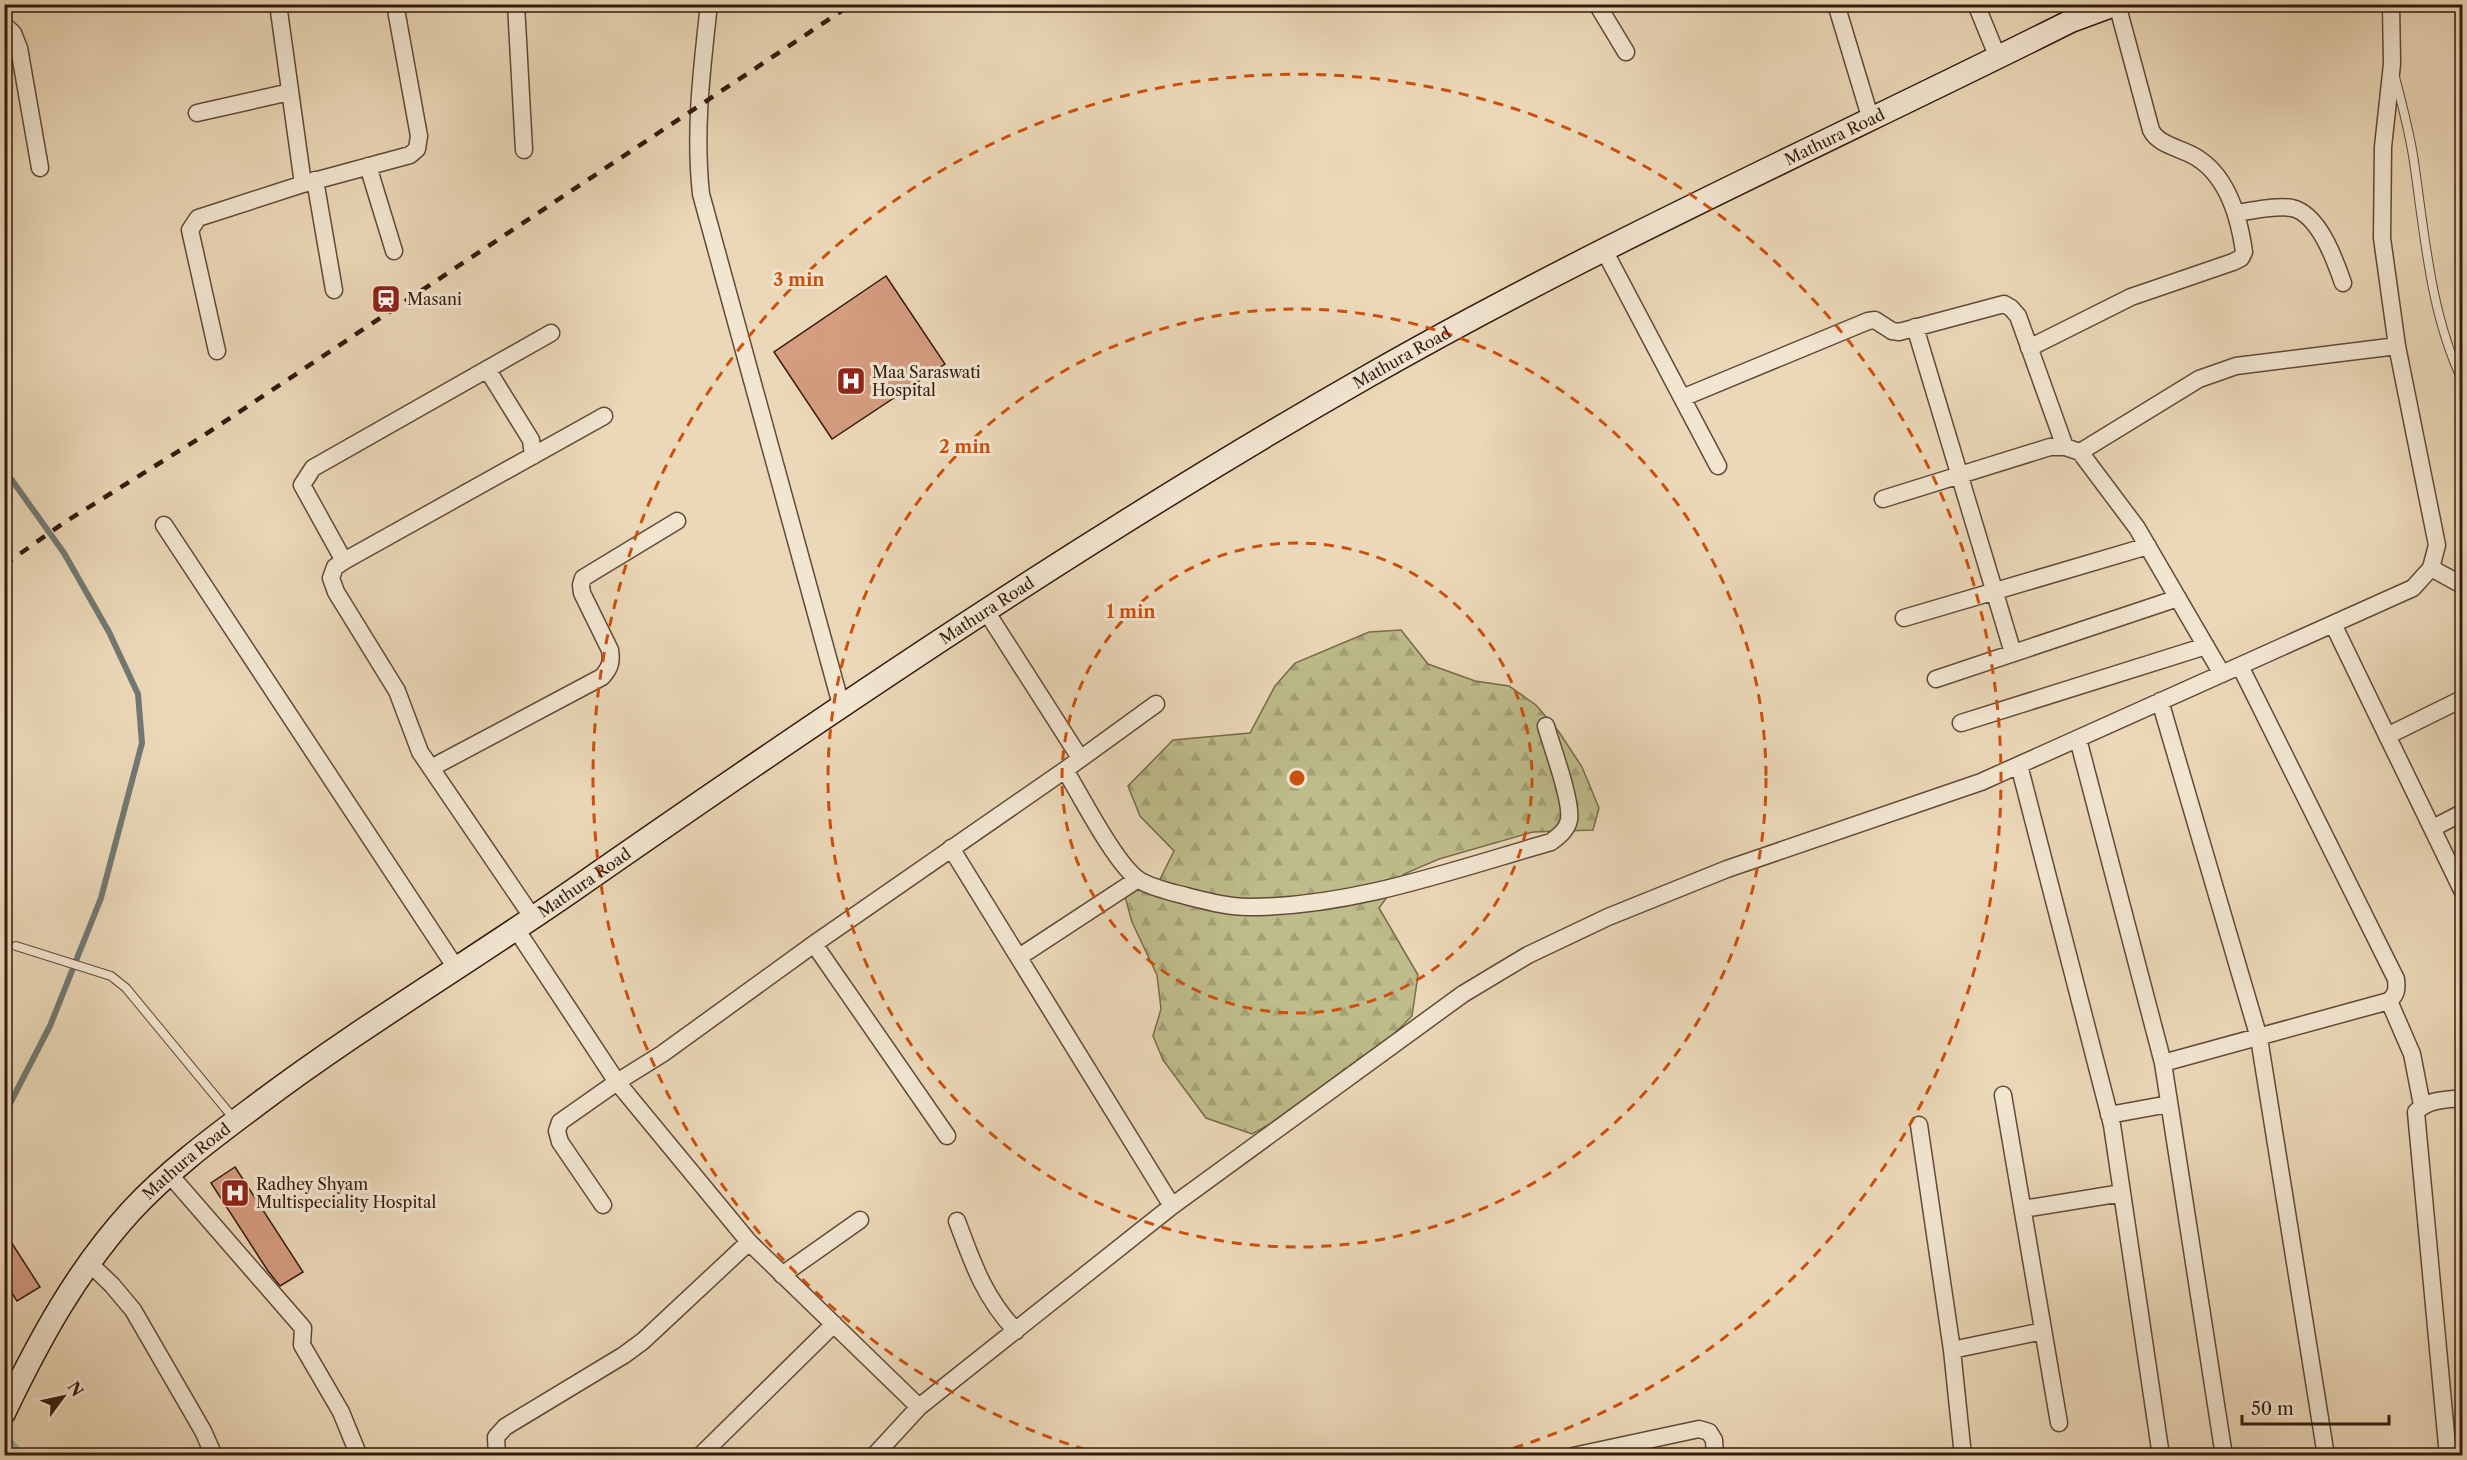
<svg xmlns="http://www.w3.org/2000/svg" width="2467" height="1460" viewBox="0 0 2467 1460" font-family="'Libre Caslon Text',serif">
	<defs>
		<pattern id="forest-firs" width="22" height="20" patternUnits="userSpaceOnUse" patternTransform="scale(1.5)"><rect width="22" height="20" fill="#bebc8a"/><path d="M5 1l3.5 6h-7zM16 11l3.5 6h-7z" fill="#a4a176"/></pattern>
	</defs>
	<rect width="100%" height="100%" fill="#ebd8b8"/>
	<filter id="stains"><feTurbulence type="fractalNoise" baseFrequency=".00333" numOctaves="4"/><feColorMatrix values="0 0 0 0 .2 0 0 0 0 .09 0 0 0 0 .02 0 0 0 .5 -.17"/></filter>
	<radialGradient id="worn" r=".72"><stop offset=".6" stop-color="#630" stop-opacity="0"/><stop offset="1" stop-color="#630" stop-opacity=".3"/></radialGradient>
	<path fill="url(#forest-firs)" stroke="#786b4c" stroke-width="1.5" d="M 1401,630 L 1428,664 L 1475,681 L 1509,686 L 1536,705 L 1559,732 L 1582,767 L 1599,808 L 1593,830 L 1533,832 L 1439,859 L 1404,874 L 1379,908 L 1418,975 L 1412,1016 L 1348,1080 L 1252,1134 L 1206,1118 L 1163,1060 L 1153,1036 L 1161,1009 L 1157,975 L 1132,922 L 1124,893 L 1158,883 L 1174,851 L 1140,816 L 1128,786 L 1173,740 L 1250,733 L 1275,686 L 1295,663 L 1369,632 Z"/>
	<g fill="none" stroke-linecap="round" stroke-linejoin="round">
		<path stroke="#717973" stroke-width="6" d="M 4,469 L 64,553 L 109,632 L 138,694 L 142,743 L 101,898 L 50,1026 L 4,1115"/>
		<path stroke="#9bb8b7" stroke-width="34" d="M 4,1455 L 5,1456"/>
	</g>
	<path fill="#d59c80" stroke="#331a0d" stroke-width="1.5" d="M 886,276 L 945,364 L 832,439 L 774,352 Z
		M 235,1167 L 303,1272 L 280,1286 L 268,1271 L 211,1183 Z
		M 4,1231 L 40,1287 L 17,1301 L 4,1281 Z"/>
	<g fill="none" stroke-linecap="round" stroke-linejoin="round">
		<g stroke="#614a38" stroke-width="10">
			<path id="lane" d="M 2395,77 C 2402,105 2410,133 2414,162 C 2425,236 2430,312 2462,380
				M 16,946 L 111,976 L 126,988 L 235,1120"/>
		</g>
		<g stroke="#614a38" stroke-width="19">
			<path id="street" d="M 278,4 L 303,184
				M 516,4 L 524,150
				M 709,4 C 702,68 694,130 701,194 L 841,705
				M 1597,4 L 1626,52
				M 1836,4 L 1871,120
				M 1976,4 L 1998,58
				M 4,25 L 13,33 L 19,48 L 40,168
				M 197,113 L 290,92
				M 368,166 L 394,251
				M 315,180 L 334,290
				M 2236,213 C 2253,211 2275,205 2292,208 C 2319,214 2335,260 2343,283
				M 1604,250 L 1718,466
				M 1915,327 L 2013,653
				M 2029,348 L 2131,297 L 2233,262 L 2241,258 L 2244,252 C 2239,216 2226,171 2190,154 C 2176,147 2158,144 2151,130 L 2117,4
				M 217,351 L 190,230 L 198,218 L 303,184 L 410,155 L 417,149 L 419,136 L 395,4
				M 487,369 L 531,440 L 533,456
				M 1682,398 L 1868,321 L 1875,320 L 1892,331 L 1899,332 L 2004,304 L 2011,308 L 2018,316 L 2065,447
				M 2080,452 L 2199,379 L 2236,366 L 2397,346
				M 1883,499 L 2050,447 L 2065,447 L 2080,452 L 2137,528 L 2222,674
				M 164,525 L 456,968
				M 344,561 L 604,416
				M 2431,568 L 2462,585
				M 986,611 L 1080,758
				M 1904,618 L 2148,546
				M 2333,624 L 2462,890
				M 1936,679 L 2178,598
				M 2160,701 L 2259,1038 L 2326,1456
				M 1961,723 L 2206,646
				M 2387,736 L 2462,699
				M 2078,739 L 2163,1063 L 2224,1456
				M 2019,765 L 2112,1125 L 2161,1456
				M 431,768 L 602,677 C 610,668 612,662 610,650 L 582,593 L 581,585 L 583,578 L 677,521
				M 1065,770 C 1081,796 1116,865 1139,880 C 1152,888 1171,892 1186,896 C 1206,901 1228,907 1249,907 C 1352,907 1453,870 1551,842 C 1559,836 1567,830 1569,820 C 1572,800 1552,748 1546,726
				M 2433,828 L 2462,813
				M 951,848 L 1172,1206
				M 533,918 L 420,752 L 397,691 L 336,592 L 331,578 L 335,567 L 344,561 L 302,485 L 313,468 L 551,333
				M 516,929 L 617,1082 L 749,1242 L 919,1407 L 1172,1206 L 1463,994 L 1528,955 L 1608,917 L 1727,869 L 1981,782 L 2413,588 L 2431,568 L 2437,545 L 2397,346 L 2382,238 L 2383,147 L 2392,64 L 2391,4
				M 814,944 L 947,1136
				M 1019,957 L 1138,879
				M 2389,1001 L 2412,1054 L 2422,1105
				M 2163,1063 L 2389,1001 C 2397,994 2397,989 2396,979 L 2240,666
				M 2003,1095 L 2059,1423
				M 2109,1115 L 2169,1104
				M 1919,1125 L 1952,1350 L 1963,1456
				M 170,1175 L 303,1328 L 302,1345 L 341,1412 L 359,1456
				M 603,1205 L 560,1142 L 557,1131 L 560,1122 L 617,1082 L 662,1054 L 814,944 L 1065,770 L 1156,704
				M 2023,1209 L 2122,1193
				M 957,1221 C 973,1264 984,1297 1016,1331
				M 89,1263 L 112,1285 L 133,1310 L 203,1431 L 214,1456
				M 782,1275 L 860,1220
				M 1952,1350 L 2043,1331
				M 497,1456 L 496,1437 L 505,1427 L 624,1355 L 643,1341 L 749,1242
				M 700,1456 L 834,1324
				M 874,1456 L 919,1407
				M 1573,1456 L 1699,1429 L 1709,1432 L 1714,1440 L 1715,1456
				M 2448,1456 L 2416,1112 C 2428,1099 2446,1100 2462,1098"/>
		</g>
		<g stroke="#331a0d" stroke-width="25">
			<g id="secondary">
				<path id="s1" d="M 4,1413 C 39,1340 77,1270 132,1210 C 169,1170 214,1137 258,1104 C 359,1028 468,963 572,891 C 832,710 1095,532 1370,375 C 1598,245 1837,138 2071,21 L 2117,4"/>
			</g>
		</g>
		<use href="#lane" stroke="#f2e6d1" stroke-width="8"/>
		<use href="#street" stroke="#f2e6d1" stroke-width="16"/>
		<use href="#secondary" stroke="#f2e6d1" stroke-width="22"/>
		<path stroke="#331a0d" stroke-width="4.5" stroke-dasharray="10 10" stroke-linecap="butt" d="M 4,565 L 65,522 L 203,436 L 852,4"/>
	</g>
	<g fill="none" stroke="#cd500c" stroke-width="3" stroke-dasharray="10 8">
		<circle cx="1297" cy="778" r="235"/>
		<circle cx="1297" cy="778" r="469"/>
		<path d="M1103 1455A704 704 0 1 1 1491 1455"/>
	</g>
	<defs>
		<g id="station-square" transform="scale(1.5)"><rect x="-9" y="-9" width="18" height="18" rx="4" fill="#8f2418" stroke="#f2e6d1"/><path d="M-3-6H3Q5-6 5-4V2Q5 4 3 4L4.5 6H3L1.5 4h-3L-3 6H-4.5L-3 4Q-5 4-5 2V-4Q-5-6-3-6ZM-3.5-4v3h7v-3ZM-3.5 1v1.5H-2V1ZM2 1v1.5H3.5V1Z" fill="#fff"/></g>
		<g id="hospital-square" transform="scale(1.5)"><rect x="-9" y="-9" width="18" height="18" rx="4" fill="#8f2418" stroke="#f2e6d1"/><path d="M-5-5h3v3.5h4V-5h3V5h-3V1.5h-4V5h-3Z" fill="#fff"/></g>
	</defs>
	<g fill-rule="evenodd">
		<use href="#station-square" x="386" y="299"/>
		<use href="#hospital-square" x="851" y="381"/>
		<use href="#hospital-square" x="235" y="1193"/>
	</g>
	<g text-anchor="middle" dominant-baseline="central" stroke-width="6" stroke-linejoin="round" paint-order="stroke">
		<g font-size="16" fill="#331a0d" stroke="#f2e6d1">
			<text stroke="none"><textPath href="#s1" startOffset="2258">Mathura Road</textPath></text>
			<text stroke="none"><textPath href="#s1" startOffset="1772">Mathura Road</textPath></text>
			<text stroke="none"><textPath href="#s1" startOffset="1286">Mathura Road</textPath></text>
			<text stroke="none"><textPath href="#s1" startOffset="800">Mathura Road</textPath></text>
			<text stroke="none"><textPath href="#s1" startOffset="314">Mathura Road</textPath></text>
		</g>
		<g font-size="16" fill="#331a0d" stroke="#f2e6d1" text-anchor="start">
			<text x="407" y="299">Masani</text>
			<text x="872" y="372">Maa Saraswati<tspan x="872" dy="18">Hospital</tspan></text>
			<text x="256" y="1184">Radhey Shyam<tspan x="256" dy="18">Multispeciality Hospital</tspan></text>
		</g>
	</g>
	<circle cx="1297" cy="778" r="9" fill="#cd500c" stroke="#f2e6d1" stroke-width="3"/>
	<g font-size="18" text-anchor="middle" font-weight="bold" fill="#cd500c" stroke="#f2e6d1" stroke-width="6" stroke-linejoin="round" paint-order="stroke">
		<text x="799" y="286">3 min</text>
		<text x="965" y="453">2 min</text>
		<text x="1131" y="618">1 min</text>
	</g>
	<rect width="2467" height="1460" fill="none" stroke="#ebd8b8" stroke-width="24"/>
	<rect x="6" y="6" width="2455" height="1448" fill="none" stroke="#331a0d" stroke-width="3"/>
	<rect x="12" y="12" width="2443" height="1436" fill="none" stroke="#331a0d" stroke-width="1.5"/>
	<g transform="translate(63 1397) rotate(57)" stroke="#f2e6d1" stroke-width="4.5" paint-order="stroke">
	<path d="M0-4.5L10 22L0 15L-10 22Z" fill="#331a0d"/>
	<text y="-9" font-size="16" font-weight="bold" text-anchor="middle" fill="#331a0d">N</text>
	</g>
	<path d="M2242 1415v9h147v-9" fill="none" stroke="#331a0d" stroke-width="3"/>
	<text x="2251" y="1415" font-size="18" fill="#331a0d" stroke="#f2e6d1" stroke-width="4.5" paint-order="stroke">50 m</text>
	<rect width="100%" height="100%" filter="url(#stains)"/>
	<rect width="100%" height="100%" fill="url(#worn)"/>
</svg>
